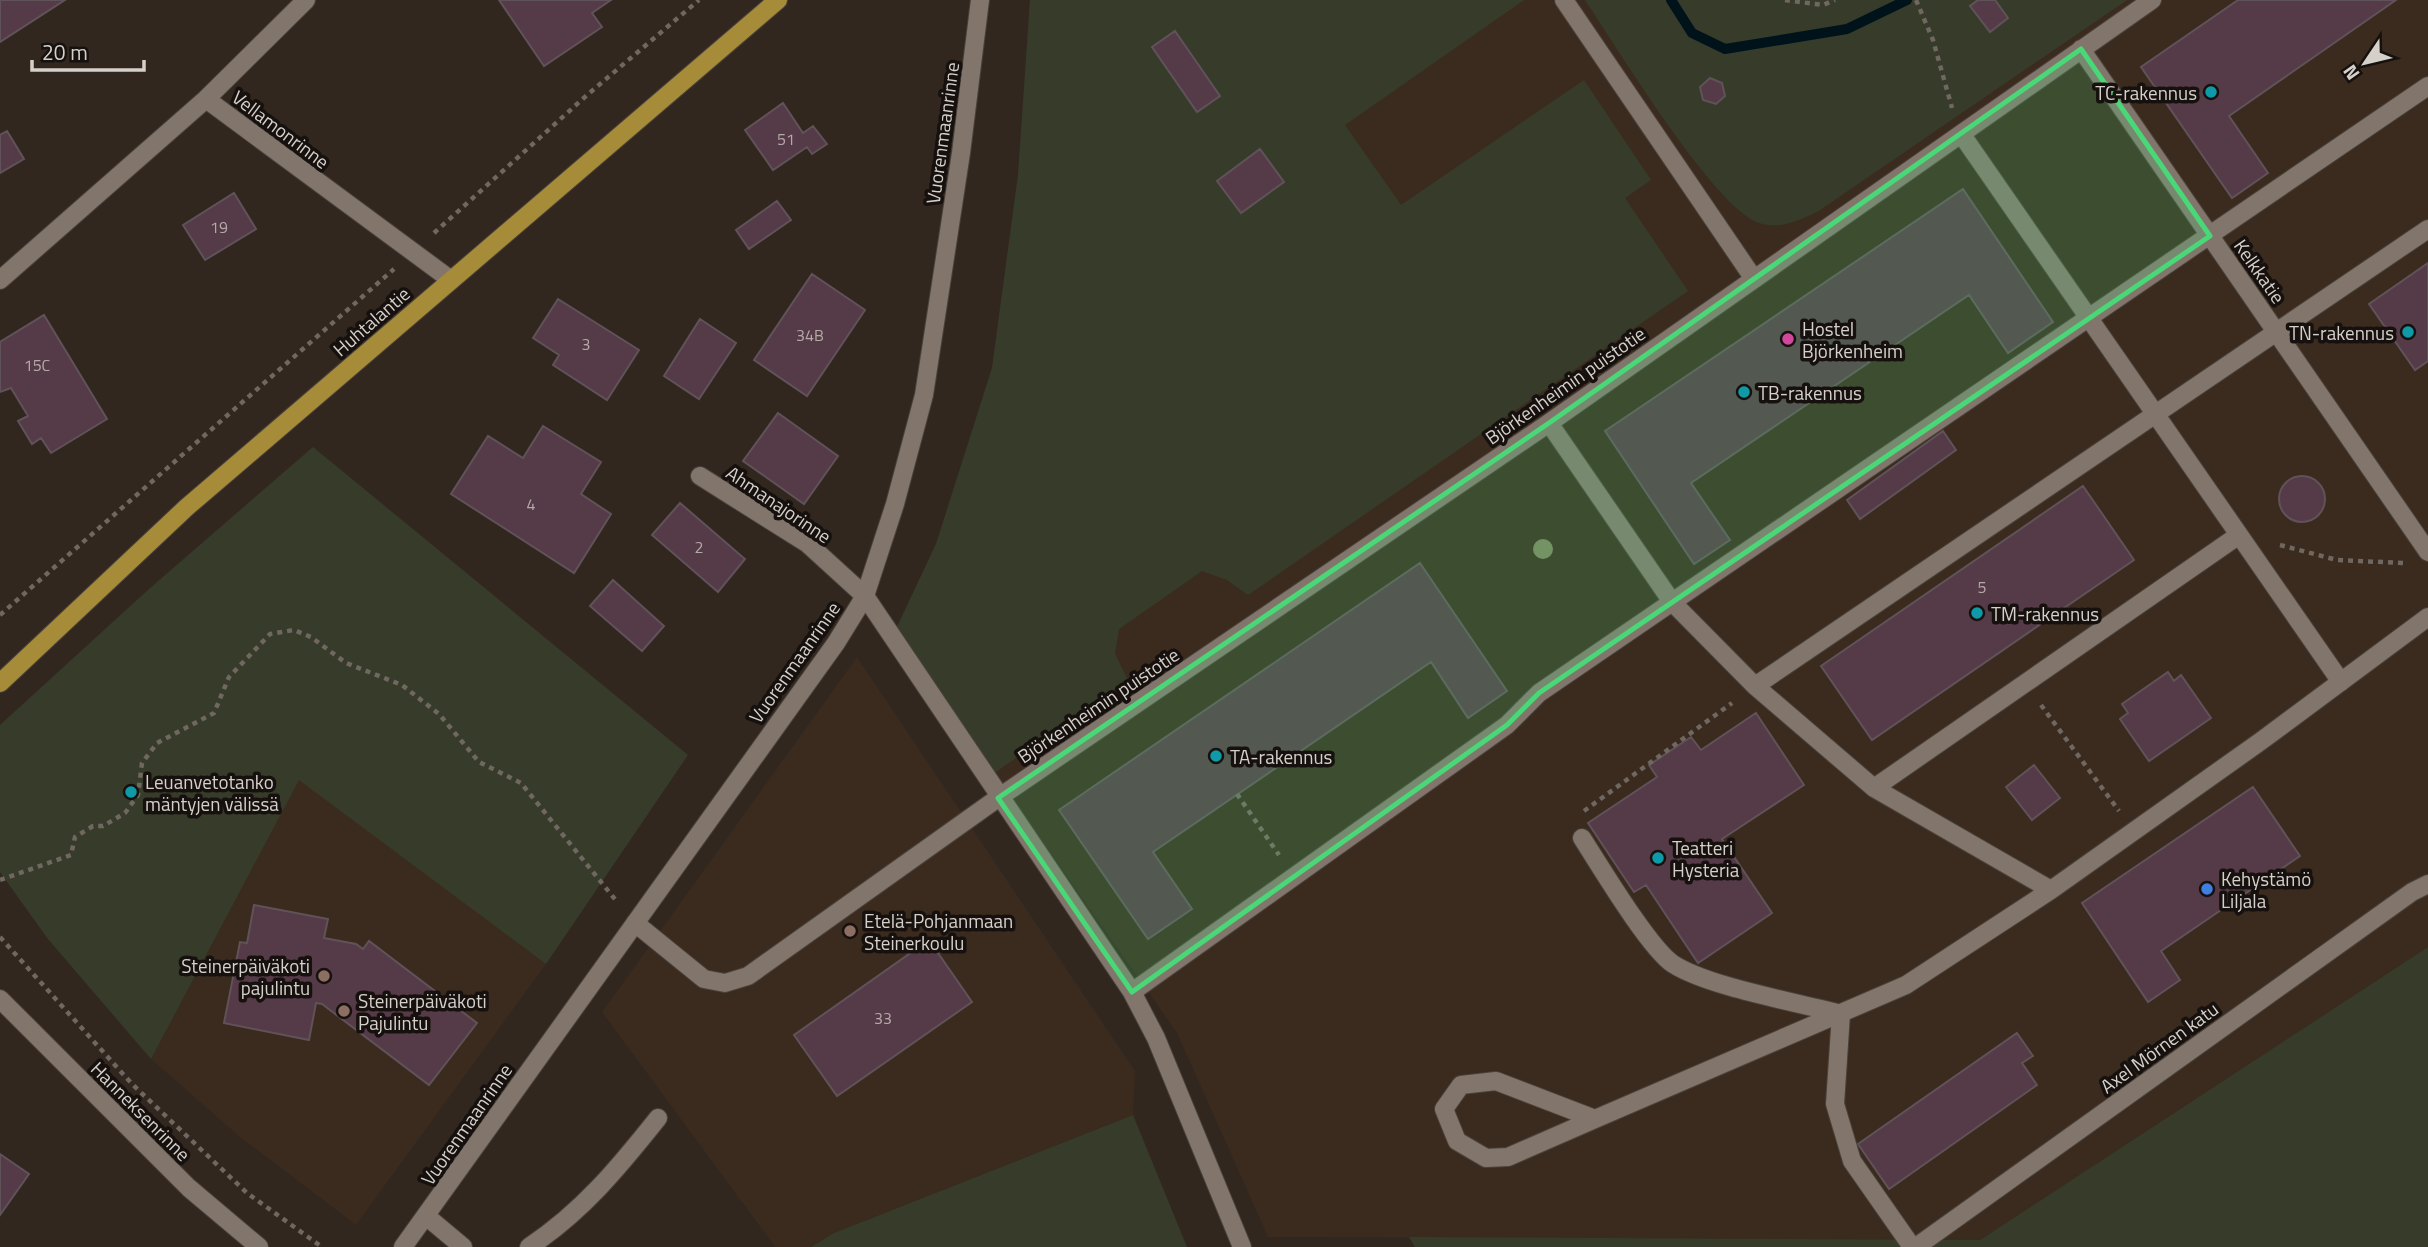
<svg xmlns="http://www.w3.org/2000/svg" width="2428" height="1247" viewBox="0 0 2428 1247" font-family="'Titillium Web',sans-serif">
	<rect width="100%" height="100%" fill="#31271f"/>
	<path fill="#3a2b1e" d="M 1030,0 L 2428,0 L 2428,947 L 1980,1240 L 1268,1237 L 1177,1033 L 895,631 L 936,544 L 992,368 L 1018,175 Z
		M 857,657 L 1135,1071 L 1133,1115 L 834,1233 L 811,1247 L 775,1247 L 602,1012 Z
		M 299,779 L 546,964 L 356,1225 L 240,1137 L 151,1059 Z"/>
	<path fill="#373c2a" d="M 1030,0 L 1524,0 L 1345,125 L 1401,205 L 1584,80 L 1651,180 L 1625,198 L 1688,291 L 1248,595 L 1227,580 L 1202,571 L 1119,629 L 1115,654 L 1128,680 L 993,774 L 895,631 L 936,544 L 992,368 L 1018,175 Z
		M 1585,0 L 2127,0 L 1820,210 C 1801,220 1781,230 1759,223 C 1714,208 1616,46 1585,0 Z
		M 313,447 L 688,755 L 546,964 L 299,780 L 151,1059 L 48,939 L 0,872 L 0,725 L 149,589 Z
		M 2428,947 L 2428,1247 L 1415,1247 L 1409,1237 L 1980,1240 Z
		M 1133,1115 L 1187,1247 L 811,1247 L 834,1233 Z"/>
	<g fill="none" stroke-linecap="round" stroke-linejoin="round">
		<path stroke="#00131b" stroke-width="10" d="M 1671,0 L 1692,33 L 1725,49 L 1847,29 L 1907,0"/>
	</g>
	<path fill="#553a47" stroke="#605259" stroke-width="2" d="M 0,0 L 65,0 L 0,42 Z
		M 499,0 L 611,0 L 592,13 L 602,27 L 544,66 Z
		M 1978,0 L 1995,0 L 2008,18 L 1990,32 L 1970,6 Z
		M 2238,0 L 2396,0 L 2229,116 L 2268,173 L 2232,198 L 2141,67 Z
		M 1175,31 L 1220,96 L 1197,112 L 1152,47 Z
		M 1710,78 L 1722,83 L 1725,96 L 1716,104 L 1703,100 L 1700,87 Z
		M 783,103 L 803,133 L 813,126 L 827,144 L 812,154 L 807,147 L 773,170 L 745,130 Z
		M 7,131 L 24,159 L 0,173 L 0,135 Z
		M 1260,149 L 1284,182 L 1241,213 L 1217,181 Z
		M 1963,189 L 2053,322 L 2008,353 L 1969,295 L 1691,483 L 1730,540 L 1694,564 L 1605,431 Z
		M 234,193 L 256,229 L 205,260 L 183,225 Z
		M 777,201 L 791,220 L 749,249 L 736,230 Z
		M 2428,263 L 2428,361 L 2415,370 L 2369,304 Z
		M 812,274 L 865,310 L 807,396 L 754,360 Z
		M 558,299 L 639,350 L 607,400 L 553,365 L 559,355 L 533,338 Z
		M 44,315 L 107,419 L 51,453 L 41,438 L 32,444 L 18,421 L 28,416 L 11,388 L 0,392 L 0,342 Z
		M 700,319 L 736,343 L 699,399 L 664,376 Z
		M 778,413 L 838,456 L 804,504 L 743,461 Z
		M 543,426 L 601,462 L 581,494 L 611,514 L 574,573 L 451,494 L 488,436 L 523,458 Z
		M 1943,431 L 1956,450 L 1860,519 L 1847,500 Z
		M2279 499a23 23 0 1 1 46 0a23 23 0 1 1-46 0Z
		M 2083,486 L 2134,560 L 1872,740 L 1821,666 Z
		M 680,503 L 745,559 L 718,592 L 652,535 Z
		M 1420,563 L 1507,691 L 1468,718 L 1431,662 L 1153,852 L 1192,909 L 1148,939 L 1059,810 Z
		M 613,580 L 664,626 L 642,651 L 590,606 Z
		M 2168,672 L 2174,681 L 2181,675 L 2211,718 L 2149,761 L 2120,719 L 2128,713 L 2122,704 Z
		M 1756,713 L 1804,785 L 1722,839 L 1772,913 L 1698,963 L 1646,885 L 1634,892 L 1588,823 L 1657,777 L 1649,765 L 1691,737 L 1701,750 Z
		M 2034,765 L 2060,798 L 2032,820 L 2006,787 Z
		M 2253,787 L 2300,856 L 2161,951 L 2180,980 L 2148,1002 L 2082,903 Z
		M 254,905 L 328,919 L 324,938 L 356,944 L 363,949 L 369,941 L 477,1023 L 429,1085 L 322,1004 L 316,1003 L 309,1040 L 224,1023 L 240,942 L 247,943 Z
		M 929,940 L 972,1002 L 837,1096 L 794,1035 Z
		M 2017,1033 L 2033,1056 L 2022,1063 L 2037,1085 L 1889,1189 L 1858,1144 Z
		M 0,1154 L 29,1174 L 0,1215 Z"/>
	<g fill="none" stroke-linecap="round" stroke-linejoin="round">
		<g stroke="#4a423b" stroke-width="20">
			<path id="minor" d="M 1564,0 L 1754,279
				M 2081,49 L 2428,552
				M 206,99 L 306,0
				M 1962,135 L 2341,682
				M 0,280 L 206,99 L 451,280
				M 1549,423 L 1672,602 L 1755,686 L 1874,788 L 2051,890
				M 700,476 L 808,544 L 865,596 L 1132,992 L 1156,1038 L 1242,1247
				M 1755,686 L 2428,229
				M 1874,788 L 2239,535
				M 1582,838 C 1600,866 1649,948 1673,964 C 1709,987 1796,1002 1841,1014
				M 635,923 L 704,979 L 725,983 L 748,976 L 998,798 L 1549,423 L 2152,0
				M 1132,992 L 1507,725 L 1539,693 L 2428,86
				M 0,999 L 189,1188 L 259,1247
				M 1841,1014 L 1835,1104 L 1852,1161 L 1912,1247
				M 1595,1119 L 1508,1157 L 1486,1158 L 1457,1141 L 1444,1109 L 1461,1085 L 1496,1081 L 1595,1119 L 1906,985 L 2051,890 L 2261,741 L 2428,617
				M 426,1216 L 463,1247
				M 403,1247 L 836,643 L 865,596 L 895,504 L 924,395 L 961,153 L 980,0
				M 529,1247 C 582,1212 619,1167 658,1118
				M 1916,1247 L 2412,892 L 2428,884"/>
		</g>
		<g stroke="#4a423b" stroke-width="20">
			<path id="major" d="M 0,683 L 187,507 L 778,0"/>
		</g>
		<path stroke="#6f6760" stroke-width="4.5" stroke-dasharray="5 5" stroke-linecap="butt" d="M 1785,0 L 1823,5 L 1835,0
			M 1916,0 L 1933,40 L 1952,108
			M 434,233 L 586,96 L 699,0
			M 2280,545 L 2337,560 L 2403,563
			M 0,615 L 394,269
			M 2041,705 L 2119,811
			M 1237,794 L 1279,855
			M 1584,811 L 1732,703
			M 0,880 L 71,855 L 75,837 L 93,826 L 103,826 L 125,813 L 138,795 L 142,763 L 157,743 L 214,713 L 229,677 L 270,634 L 294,630 L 311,637 L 346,663 L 402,685 L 439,714 L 479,762 L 521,783 L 618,903
			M 0,937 L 132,1084 L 247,1193 L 322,1247"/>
		<use href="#minor" stroke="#82766c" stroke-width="18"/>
		<use href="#major" stroke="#a68c38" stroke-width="18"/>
	</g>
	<circle fill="#7f8261" cx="1543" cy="549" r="10"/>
	<path fill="#4ad777" fill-opacity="0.2" stroke="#4ad777" stroke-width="5" stroke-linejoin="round" d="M 2081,49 L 2210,236 L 1539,693 L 1507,725 L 1132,992 L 998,798 L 1549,423 Z"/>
	<g fill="#0f9aa8" stroke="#16110e" stroke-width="2.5">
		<circle cx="2211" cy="92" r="7"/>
		<circle cx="2408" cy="332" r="7"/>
		<circle cx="1744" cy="392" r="7"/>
		<circle cx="1977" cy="613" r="7"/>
		<circle cx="1216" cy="756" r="7"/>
		<circle cx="131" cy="792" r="7"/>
		<circle cx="1658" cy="858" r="7"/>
	</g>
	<circle fill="#d1479c" stroke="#16110e" stroke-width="2.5" cx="1788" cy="339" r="7"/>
	<circle fill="#3f7fe0" stroke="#16110e" stroke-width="2.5" cx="2207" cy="889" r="7"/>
	<g fill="#8d6e63" stroke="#16110e" stroke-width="2.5">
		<circle cx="850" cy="931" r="7"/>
		<circle cx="324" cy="976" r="7"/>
		<circle cx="344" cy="1011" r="7"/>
	</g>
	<g text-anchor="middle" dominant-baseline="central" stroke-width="7" stroke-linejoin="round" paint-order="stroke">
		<g font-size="16" fill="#b6aaa9">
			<text x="786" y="139">51</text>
			<text x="219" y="227">19</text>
			<text x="810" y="335">34B</text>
			<text x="586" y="344">3</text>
			<text x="37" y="365">15C</text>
			<text x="531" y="504">4</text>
			<text x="699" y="547">2</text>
			<text x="1982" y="587">5</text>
			<text x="883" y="1018">33</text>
		</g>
		<g font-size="19" fill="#d6d0ca" stroke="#16110e" text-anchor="start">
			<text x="2197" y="92" text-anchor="end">TC-rakennus</text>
			<text x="1802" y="328">Hostel<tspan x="1802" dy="22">Björkenheim</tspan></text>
			<text x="2394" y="332" text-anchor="end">TN-rakennus</text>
			<text x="1758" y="392">TB-rakennus</text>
			<text x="1991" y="613">TM-rakennus</text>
			<text x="1230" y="756">TA-rakennus</text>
			<text x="145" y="781">Leuanvetotanko<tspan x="145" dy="22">mäntyjen välissä</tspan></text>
			<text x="1672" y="847">Teatteri<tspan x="1672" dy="22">Hysteria</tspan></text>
			<text x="2221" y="878">Kehystämö<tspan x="2221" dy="22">Liljala</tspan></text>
			<text x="864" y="920">Etelä-Pohjanmaan<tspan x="864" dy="22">Steinerkoulu</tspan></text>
			<text x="310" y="965" text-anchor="end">Steinerpäiväkoti<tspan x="310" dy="22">pajulintu</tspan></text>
			<text x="358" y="1000">Steinerpäiväkoti<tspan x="358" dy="22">Pajulintu</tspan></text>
		</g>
		<g font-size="19" fill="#d6d0ca" stroke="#16110e">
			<text transform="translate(281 129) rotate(37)">Vellamonrinne</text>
			<text transform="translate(942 133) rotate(-82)">Vuorenmaanrinne</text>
			<text transform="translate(2260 271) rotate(55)">Kelkkatie</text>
			<text transform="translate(371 321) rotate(-41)">Huhtalantie</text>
			<text transform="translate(1565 385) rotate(-35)">Björkenheimin puistotie</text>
			<text transform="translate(779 504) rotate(34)">Ahmanajorinne</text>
			<text transform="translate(794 662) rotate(-55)">Vuorenmaanrinne</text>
			<text transform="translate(1098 705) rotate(-34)">Björkenheimin puistotie</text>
			<text transform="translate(2159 1047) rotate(-36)">Axel Mörnen katu</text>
			<text transform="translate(141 1111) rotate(45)">Hanneksenrinne</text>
			<text transform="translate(466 1124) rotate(-55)">Vuorenmaanrinne</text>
		</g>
	</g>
	<g transform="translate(2365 63) rotate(235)" stroke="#16110e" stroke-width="5" paint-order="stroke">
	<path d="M0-5L12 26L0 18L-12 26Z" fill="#d6d0ca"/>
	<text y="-10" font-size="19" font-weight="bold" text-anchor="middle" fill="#d6d0ca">N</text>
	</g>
	<path d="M32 60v10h112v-10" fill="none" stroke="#d6d0ca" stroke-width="3.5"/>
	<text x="42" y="60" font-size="21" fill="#d6d0ca" stroke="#16110e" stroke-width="5" paint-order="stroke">20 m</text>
</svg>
